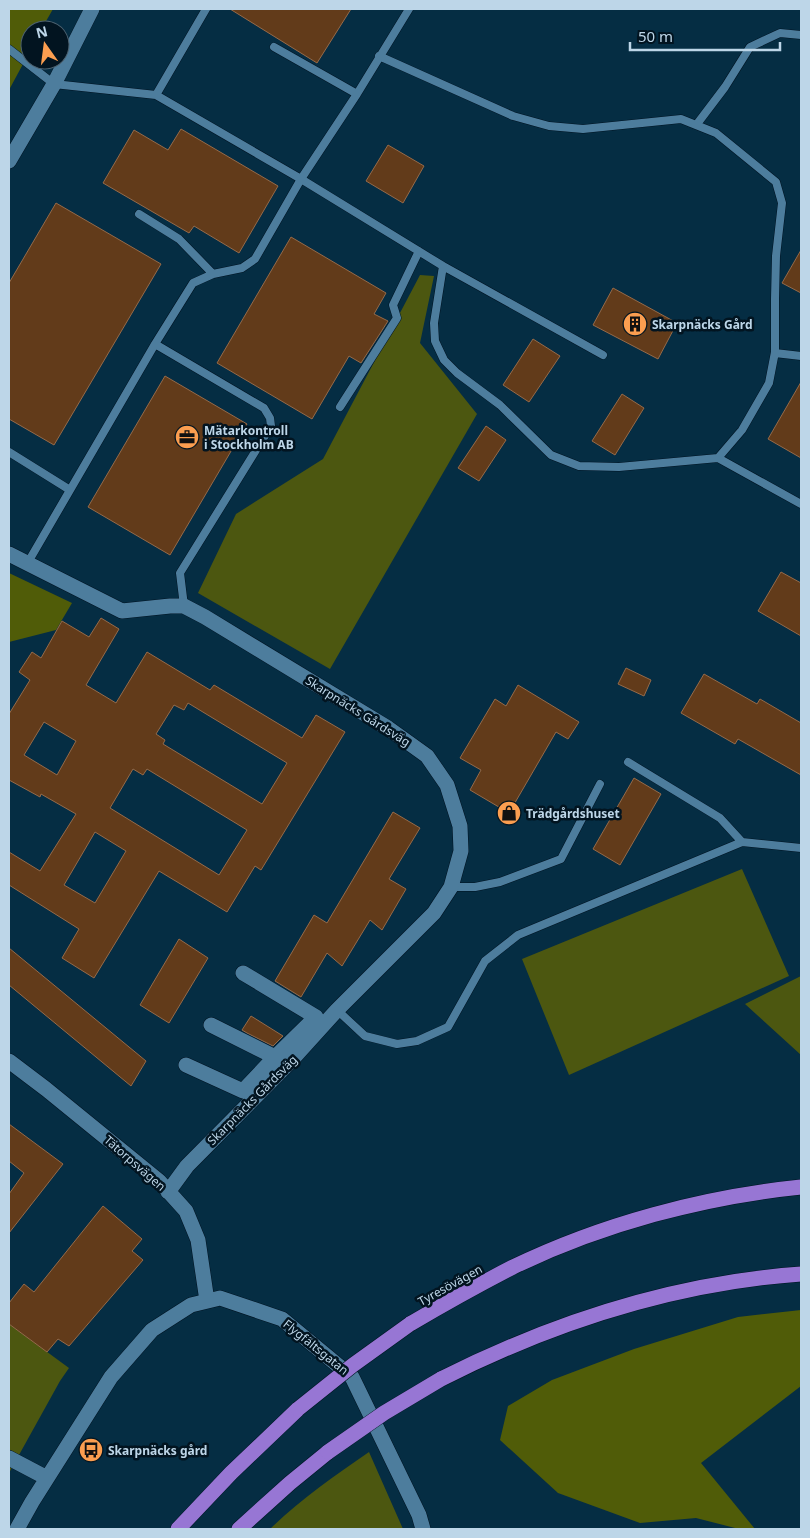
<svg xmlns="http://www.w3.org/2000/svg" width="810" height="1538" viewBox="0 0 810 1538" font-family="'Noto Sans',sans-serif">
	<rect width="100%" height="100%" fill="#052d43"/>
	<path fill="#4c5710" d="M 420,275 L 434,276 L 420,343 L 477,414 L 330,669 L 198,593 L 236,514 L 323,459 Z
		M 742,869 L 789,976 L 569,1075 L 522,959 Z
		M 801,976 L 801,1055 L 745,1004 Z
		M 9,1324 L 69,1368 L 60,1381 L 9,1473 Z
		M 369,1452 L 403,1529 L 270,1529 C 300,1500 334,1476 369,1452 Z"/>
	<path fill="#505c08" d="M 9,9 L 53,9 L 41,30 L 30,30 L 30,51 L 9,90 Z
		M 9,573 L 72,603 L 56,630 L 9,642 Z
		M 801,1310 L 801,1386 L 701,1463 L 755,1529 L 739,1529 L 696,1518 L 640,1523 L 558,1493 L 500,1440 L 508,1406 L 552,1380 L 634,1349 L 738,1317 Z"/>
	<path fill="#623b1a" stroke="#956a49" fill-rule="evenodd" d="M 230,9 L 351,9 L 317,63 Z
		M 181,129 L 278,186 L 239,253 L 194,226 L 189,233 L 103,183 L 134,130 L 168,150 Z
		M 388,145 L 424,166 L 403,203 L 366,181 Z
		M 56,203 L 161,264 L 54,445 L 9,419 L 9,283 Z
		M 291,237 L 386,293 L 374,314 L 388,321 L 381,332 L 361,363 L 349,356 L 312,419 L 217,363 Z
		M 801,250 L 801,293 L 782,283 Z
		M 613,288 L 677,323 L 658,359 L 593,325 Z
		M 533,339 L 560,356 L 529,402 L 503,385 Z
		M 165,376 L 247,424 L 170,555 L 88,507 Z
		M 801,382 L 801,458 L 768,439 Z
		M 622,394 L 644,408 L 615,455 L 592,441 Z
		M 486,426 L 506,440 L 479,481 L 458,468 Z
		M 781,572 L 801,583 L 801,636 L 758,611 Z
		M 101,618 L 119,629 L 86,685 L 116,703 L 147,652 L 210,690 L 214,685 L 302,738 L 316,715 L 345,732 L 261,870 L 255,866 L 227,912 L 159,871 L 94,978 L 62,958 L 79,929 L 9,885 L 9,852 L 40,871 L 76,814 L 41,794 L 40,797 L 9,780 L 9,714 L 30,680 L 19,672 L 32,652 L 41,658 L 62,621 L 89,637 ZM 188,703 L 287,763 L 262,804 L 163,744 L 165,740 L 156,734 L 174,705 L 184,710 ZM 44,722 L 76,741 L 57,775 L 24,755 ZM 133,769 L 143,775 L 147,769 L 247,830 L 219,875 L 110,808 ZM 95,832 L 126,851 L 95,903 L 64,885 Z
		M 626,668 L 651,680 L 644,696 L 618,684 Z
		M 704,674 L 757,704 L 760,699 L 801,723 L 801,775 L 738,739 L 735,744 L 681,713 Z
		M 518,685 L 579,722 L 568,739 L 556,732 L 509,813 L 470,790 L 481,770 L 460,758 L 495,699 L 506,706 Z
		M 634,778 L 661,794 L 620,865 L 593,849 Z
		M 393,812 L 420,828 L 389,879 L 406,889 L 382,930 L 370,920 L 342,966 L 327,953 L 301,997 L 275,981 L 314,915 L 327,923 Z
		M 179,939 L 208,958 L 169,1023 L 140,1005 Z
		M 9,948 L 146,1061 L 131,1086 L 9,985 Z
		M 251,1016 L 283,1036 L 273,1046 L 247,1033 L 242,1030 Z
		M 9,1124 L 63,1164 L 9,1233 L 9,1194 L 24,1173 L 9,1161 Z
		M 103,1206 L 142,1239 L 132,1251 L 143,1260 L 69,1346 L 58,1339 L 47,1352 L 9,1324 L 9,1303 L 24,1284 L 34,1292 Z"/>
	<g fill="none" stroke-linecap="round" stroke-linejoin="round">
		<g stroke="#001423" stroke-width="9">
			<path id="lane" d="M 274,47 L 357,94
				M 9,49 L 54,84 L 156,95 L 301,179 L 443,266 L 434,323 L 435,341 L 444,360 L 457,373 L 500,405 L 551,455 L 579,466 L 619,467 L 718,458 L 742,430 L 769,383 L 775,352 L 775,299 L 776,256 L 782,203 L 776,182 L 716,133 L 681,119 L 583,129 L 549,126 L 513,116 L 379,56
				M 156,95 L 206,9
				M 697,124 L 725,87 L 750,47 L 780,33 L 801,35
				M 139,214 L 179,239 L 213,274
				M 443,266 L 603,355
				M 775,353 L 801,356
				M 340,407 L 397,318 L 393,305 L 419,251
				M 9,452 L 70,490
				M 718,458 L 801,504
				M 27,564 L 155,344
				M 184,606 L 180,573 L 271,426 L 270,418 L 264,408 L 155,344 L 193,283 L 213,274 L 242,268 L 255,259 L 301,179 L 357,94 L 409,9
				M 628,762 L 720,818 L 742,842
				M 451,887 L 475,887 L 500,882 L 561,859 L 600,784
				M 337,1010 L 365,1036 L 397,1044 L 417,1041 L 448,1027 L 485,961 L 518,935 L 742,842 L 801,848"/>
		</g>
		<g stroke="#001423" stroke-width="16">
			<path id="street" d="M 9,161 L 54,84 L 92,9
				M 9,554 L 122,611 L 170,606 L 184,606 L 205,617 L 388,728 L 427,756 L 447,785 L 460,826 L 461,851 L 451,887 L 434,913 L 337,1010 L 289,1063 L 187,1166 L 168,1192
				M 211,1025 L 275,1057 L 316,1017 L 243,973
				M 9,1061 L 46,1089 L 159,1181 L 186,1211 L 198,1240 L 207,1301
				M 186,1065 L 243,1091 L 275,1057
				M 9,1458 L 47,1478
				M 17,1529 L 32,1502 L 111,1377 L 152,1330 L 191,1305 L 220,1298 L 282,1319 L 352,1377 L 419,1515 L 423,1529"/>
		</g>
		<g stroke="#001423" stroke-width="16">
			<path id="highway" d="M 410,1324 C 444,1304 478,1285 513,1267 C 602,1224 703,1197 801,1187
				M 441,1379 C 554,1322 675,1283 801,1274
				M 178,1529 L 231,1473 L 298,1409
				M 239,1529 L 290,1483 L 328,1452"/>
		</g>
		<use href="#lane" stroke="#4d7d9d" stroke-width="8"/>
		<use href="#street" stroke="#4d7d9d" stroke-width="15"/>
		<use href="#highway" stroke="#9776d4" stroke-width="15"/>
		<g stroke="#001423" stroke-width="16" stroke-linecap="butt">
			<path id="highway-bridge" d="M 298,1409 L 353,1365 L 410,1324
				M 328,1452 L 384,1413 L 441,1379"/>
		</g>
		<use href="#highway-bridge" stroke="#9776d4" stroke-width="15"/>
	</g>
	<defs>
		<g id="building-disc" transform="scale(1.25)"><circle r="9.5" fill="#fb9e50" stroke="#021420"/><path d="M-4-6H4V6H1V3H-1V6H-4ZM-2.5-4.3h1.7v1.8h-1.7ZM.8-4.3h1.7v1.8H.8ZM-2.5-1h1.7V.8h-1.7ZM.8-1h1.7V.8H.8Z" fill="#111"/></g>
		<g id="office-disc" transform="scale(1.25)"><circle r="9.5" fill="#fb9e50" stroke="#021420"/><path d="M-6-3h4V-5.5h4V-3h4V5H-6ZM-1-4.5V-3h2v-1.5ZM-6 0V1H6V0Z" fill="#111"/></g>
		<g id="shop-disc" transform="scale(1.25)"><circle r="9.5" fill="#fb9e50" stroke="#021420"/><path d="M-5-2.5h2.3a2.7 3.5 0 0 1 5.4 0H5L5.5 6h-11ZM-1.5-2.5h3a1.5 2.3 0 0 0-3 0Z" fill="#111"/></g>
		<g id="bus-disc" transform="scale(1.25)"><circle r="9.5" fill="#fb9e50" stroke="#021420"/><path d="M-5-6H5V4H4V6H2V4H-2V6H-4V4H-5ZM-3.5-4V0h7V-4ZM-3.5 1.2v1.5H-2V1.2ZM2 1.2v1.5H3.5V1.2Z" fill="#111"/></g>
	</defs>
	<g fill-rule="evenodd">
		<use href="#building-disc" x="635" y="324"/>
		<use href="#office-disc" x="187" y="437"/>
		<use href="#shop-disc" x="509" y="813"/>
		<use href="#bus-disc" x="91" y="1450"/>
	</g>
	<g text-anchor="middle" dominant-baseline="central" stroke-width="5" stroke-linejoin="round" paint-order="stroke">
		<g font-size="12" font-weight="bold" fill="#bdd6e8" stroke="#021420" text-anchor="start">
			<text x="652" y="324">Skarpnäcks Gård</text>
			<text x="204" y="430">Mätarkontroll<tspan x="204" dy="14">i Stockholm AB</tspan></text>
			<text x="526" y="813">Trädgårdshuset</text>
			<text x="108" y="1450">Skarpnäcks gård</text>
		</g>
		<g font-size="12" fill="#bdd6e8" stroke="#021420">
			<text transform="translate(358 711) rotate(32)">Skarpnäcks Gårdsväg</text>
			<text transform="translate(252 1100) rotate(-45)">Skarpnäcks Gårdsväg</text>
			<text transform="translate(135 1163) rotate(41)">Tätorpsvägen</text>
			<text transform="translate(450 1285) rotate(-29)">Tyresövägen</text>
			<text transform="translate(316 1347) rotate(39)">Flygfältsgatan</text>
		</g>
	</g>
	<rect width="810" height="1538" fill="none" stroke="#bdd6e8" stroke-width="20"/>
	<g transform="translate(45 45) rotate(346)"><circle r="24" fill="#021420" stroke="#4d6270"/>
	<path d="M0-4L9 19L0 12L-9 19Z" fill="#fb9e50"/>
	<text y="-8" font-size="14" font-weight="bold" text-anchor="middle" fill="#bdd6e8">N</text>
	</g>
	<path d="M630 42v8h150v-8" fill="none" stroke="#bdd6e8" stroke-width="2.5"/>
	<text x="638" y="42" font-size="15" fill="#bdd6e8" stroke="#021420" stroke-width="4" paint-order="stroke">50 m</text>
</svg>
